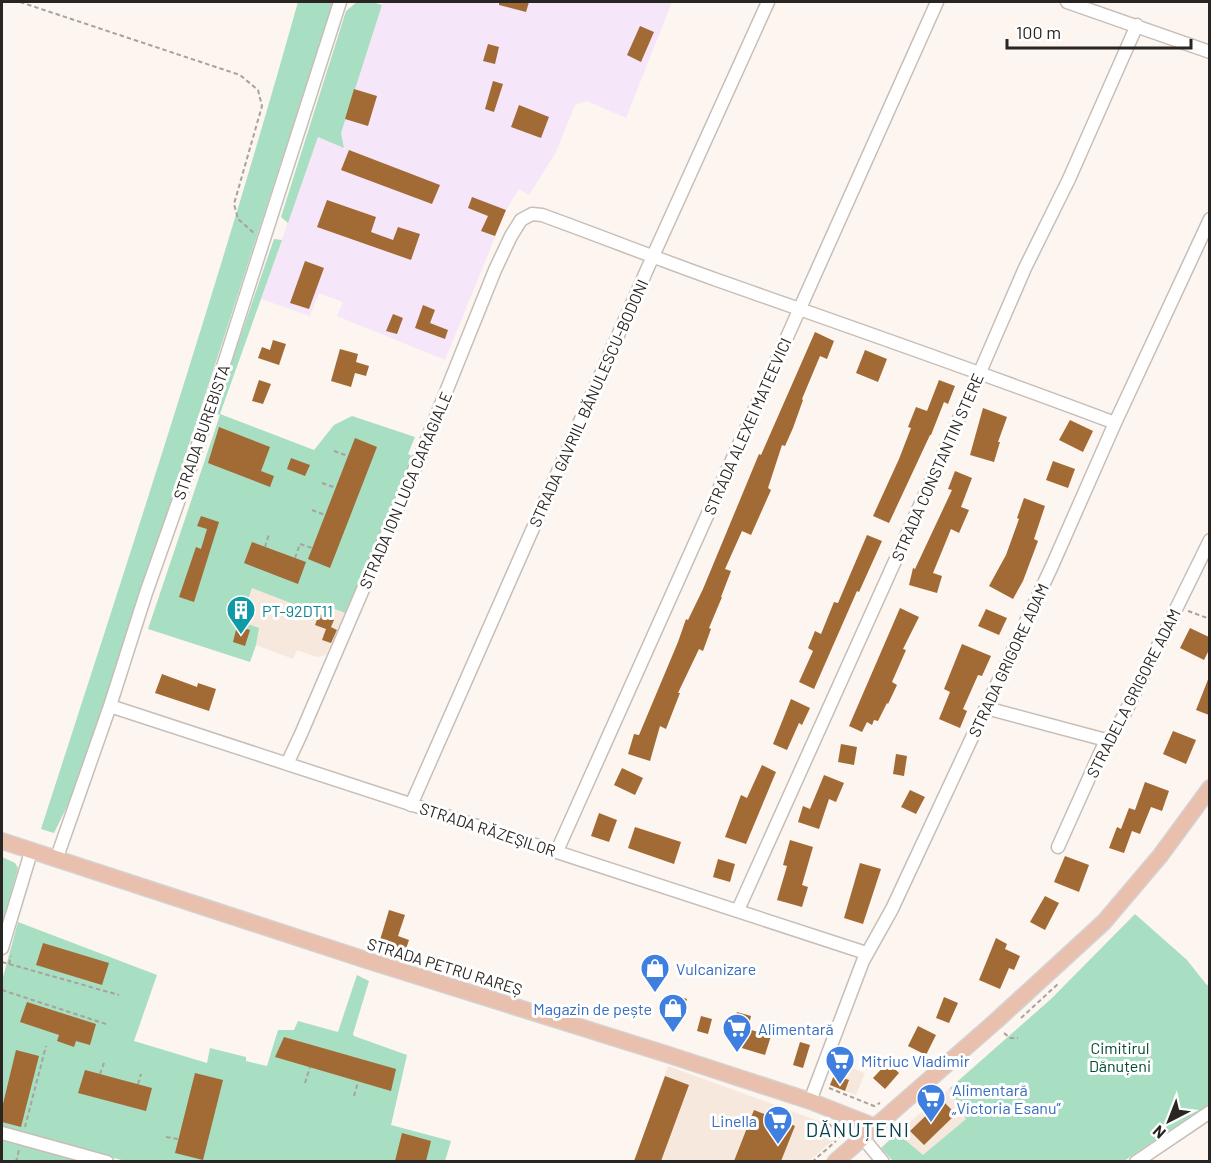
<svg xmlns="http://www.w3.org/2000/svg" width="1211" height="1163" viewBox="0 0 1211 1163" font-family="Barlow,sans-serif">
	<rect width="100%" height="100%" fill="#fdf5ef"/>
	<path fill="#f6e8dc" d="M 252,587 L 318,614 L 322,604 L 345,613 L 326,655 L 317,657 L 297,650 L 293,659 L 256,645 L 259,628 L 240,622 Z
		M 838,1063 L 865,1073 L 856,1095 L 830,1085 Z
		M 668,1066 L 824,1123 L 834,1130 L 837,1137 L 809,1161 L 634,1162 Z
		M 950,1088 L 966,1119 L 923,1156 L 897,1133 Z"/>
	<path fill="#f6e6f9" d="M 383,2 L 672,2 L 626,118 L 587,101 L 575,105 L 556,152 L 529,195 L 519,189 L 506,210 L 445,360 L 337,316 L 343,302 L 319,293 L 310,316 L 261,299 L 318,137 L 344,147 L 341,133 Z"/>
	<path fill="#a8dec2" d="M 298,2 L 333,2 L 80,780 L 54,833 L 41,829 C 130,554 220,280 298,2 Z
		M 357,2 L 372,2 L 382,5 L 341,133 L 344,148 L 318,137 L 288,223 L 281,217 L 346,11 Z
		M 274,239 L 282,240 L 220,414 L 314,450 L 334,425 L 352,416 L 415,437 L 408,454 L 414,457 L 345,613 L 322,604 L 319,614 L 252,588 L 240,621 L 259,628 L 256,645 L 250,662 L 148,629 L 220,415 L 214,413 Z
		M 2,857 L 15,863 L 18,868 L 2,927 Z
		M 1135,914 L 1187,960 L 1206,984 L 1209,986 L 1209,1104 L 1124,1161 L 893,1161 L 881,1148 L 897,1133 L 923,1155 L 966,1119 L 950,1088 L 1051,999 Z
		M 18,922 L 157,975 L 134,1041 L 207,1063 L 210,1048 L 246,1057 L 246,1061 L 267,1066 L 278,1030 L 294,1030 L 298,1021 L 338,1032 L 357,975 L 369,981 L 353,1034 L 354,1036 L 407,1055 L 391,1125 L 451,1141 L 445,1161 L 129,1162 L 2,1128 L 2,981 Z
		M 2,1137 L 92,1161 L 2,1161 Z"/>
	<path fill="#a26a35" d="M 499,2 L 529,2 L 526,12 L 499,5 Z
		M 640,26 L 654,32 L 641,62 L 627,55 Z
		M 488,44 L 499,47 L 495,64 L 483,61 Z
		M 493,81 L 503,84 L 494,112 L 485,109 Z
		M 354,89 L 377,96 L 368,126 L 345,119 Z
		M 519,105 L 549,117 L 541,138 L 511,127 Z
		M 349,150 L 440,185 L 432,204 L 341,170 Z
		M 472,197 L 506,210 L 495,236 L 481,231 L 488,216 L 468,208 Z
		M 327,200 L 376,217 L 371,232 L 393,240 L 398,227 L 420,234 L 411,260 L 317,227 Z
		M 305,261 L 324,268 L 309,309 L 290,303 Z
		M 423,305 L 435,310 L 430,323 L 448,330 L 445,339 L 415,328 Z
		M 393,314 L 403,318 L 397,334 L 386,331 Z
		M 815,332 L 834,341 L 827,359 L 820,356 L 802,399 L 803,400 L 793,428 L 785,446 L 782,445 L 768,488 L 771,490 L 751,535 L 742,531 L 725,569 L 731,571 L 721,597 L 722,597 L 709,628 L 711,629 L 703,651 L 699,649 L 678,693 L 680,693 L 666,729 L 660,726 L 650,761 L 628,754 L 634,734 L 639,735 L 678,642 L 686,619 L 688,620 L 703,589 L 759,454 L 761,455 Z
		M 273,340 L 286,344 L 279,365 L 258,358 L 262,347 L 270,350 Z
		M 340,349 L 358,354 L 356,362 L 369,366 L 366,376 L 355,373 L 351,387 L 331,381 Z
		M 865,350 L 887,359 L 878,382 L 856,373 Z
		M 259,380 L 271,384 L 263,404 L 252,401 Z
		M 939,380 L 955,386 L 948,404 L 944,402 L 931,435 L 930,435 L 889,523 L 873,516 L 899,459 L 911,428 L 908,427 L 916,407 L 927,411 Z
		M 983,408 L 1007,417 L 998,442 L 1000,442 L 994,462 L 970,455 Z
		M 1070,420 L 1093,431 L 1083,452 L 1059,440 Z
		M 219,427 L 270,447 L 261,471 L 274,476 L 270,487 L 208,463 Z
		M 355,438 L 377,447 L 330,568 L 308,559 Z
		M 291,458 L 310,465 L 305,476 L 287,469 Z
		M 1053,461 L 1075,469 L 1068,488 L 1046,480 Z
		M 955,471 L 972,478 L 961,507 L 969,510 L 959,533 L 951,529 L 933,573 L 942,576 L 937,593 L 909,585 L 913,568 L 915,569 L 952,490 L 948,489 Z
		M 1024,498 L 1045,506 L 1034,539 L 1038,541 L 1023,581 L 1013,599 L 989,586 L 1006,555 L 1019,519 L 1017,518 Z
		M 201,516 L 219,522 L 194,602 L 179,597 L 196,547 L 201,549 L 207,529 L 197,526 Z
		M 867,535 L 882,541 L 859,592 L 857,591 L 814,689 L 799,682 L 813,651 L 808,648 L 815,631 L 821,634 L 834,602 L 838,603 Z
		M 252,542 L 306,562 L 298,584 L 244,563 Z
		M 900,608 L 919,617 L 903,649 L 906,650 L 892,682 L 897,685 L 888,704 L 887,703 L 878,721 L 874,720 L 872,725 L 867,722 L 862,732 L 849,726 Z
		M 986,609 L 1007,618 L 999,635 L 978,626 Z
		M 319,614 L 334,620 L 331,627 L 337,630 L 331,643 L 322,640 L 326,629 L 315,625 Z
		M 237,626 L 250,630 L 245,646 L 233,642 Z
		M 1190,628 L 1209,637 L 1209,650 L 1204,660 L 1180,648 Z
		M 962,644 L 991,656 L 982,676 L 978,675 L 963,709 L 967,711 L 960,728 L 939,719 L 950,692 L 944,689 Z
		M 162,674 L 197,687 L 198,683 L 216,689 L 209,711 L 155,693 Z
		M 1209,677 L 1209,715 L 1196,710 Z
		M 791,699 L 810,708 L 802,725 L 799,723 L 787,750 L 773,744 Z
		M 1173,731 L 1196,740 L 1186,764 L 1163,754 Z
		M 841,744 L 857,747 L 854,765 L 838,762 Z
		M 896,754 L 907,756 L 904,776 L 893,774 Z
		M 762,765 L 776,772 L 746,844 L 725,837 L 741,795 L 747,798 Z
		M 622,768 L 643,778 L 635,795 L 614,785 Z
		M 824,775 L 844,783 L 836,802 L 829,799 L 819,829 L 798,822 L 803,806 L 810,809 Z
		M 1145,782 L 1169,791 L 1162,811 L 1151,807 L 1140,834 L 1132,831 L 1124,853 L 1109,848 L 1117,827 L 1121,829 L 1129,808 L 1135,810 Z
		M 910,790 L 925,797 L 916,814 L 901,807 Z
		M 599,813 L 617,820 L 609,842 L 591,836 Z
		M 635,827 L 681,842 L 674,864 L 628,848 Z
		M 790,840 L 813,847 L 802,885 L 808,887 L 802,907 L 777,900 L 787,866 L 783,865 Z
		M 1065,856 L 1089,865 L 1079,892 L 1054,882 Z
		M 718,859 L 735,864 L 730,882 L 713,877 Z
		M 860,863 L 881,869 L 863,924 L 844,918 Z
		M 1045,896 L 1059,903 L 1045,930 L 1030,922 Z
		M 389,910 L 405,915 L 398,936 L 409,940 L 403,958 L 377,950 Z
		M 996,938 L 1007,944 L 1005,949 L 1020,956 L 1014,970 L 1009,968 L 1000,989 L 979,980 Z
		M 43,943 L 109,963 L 102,985 L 36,965 Z
		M 675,995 L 687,999 L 680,1020 L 668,1017 Z
		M 944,997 L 958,1003 L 949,1023 L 936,1018 Z
		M 27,1002 L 96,1024 L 90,1045 L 76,1041 L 74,1047 L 57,1041 L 59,1035 L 20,1022 Z
		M 737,1012 L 751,1016 L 748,1029 L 771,1036 L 765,1055 L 735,1046 L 736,1040 L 730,1038 Z
		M 701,1016 L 712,1019 L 708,1034 L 697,1031 Z
		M 918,1026 L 936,1035 L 926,1055 L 908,1046 Z
		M 284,1037 L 396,1069 L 391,1091 L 275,1057 Z
		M 800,1042 L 810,1045 L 803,1068 L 793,1065 Z
		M 16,1050 L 39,1056 L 21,1127 L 2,1122 L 2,1108 Z
		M 888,1062 L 899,1073 L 885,1089 L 873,1078 Z
		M 85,1070 L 152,1088 L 146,1111 L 78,1093 Z
		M 195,1073 L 223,1080 L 203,1160 L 175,1153 Z
		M 834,1075 L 849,1080 L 845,1091 L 830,1085 Z
		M 665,1076 L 689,1085 L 661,1161 L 634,1161 Z
		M 942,1100 L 956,1114 L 924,1145 L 910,1131 Z
		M 754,1110 L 795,1126 L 781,1161 L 734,1161 Z
		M 402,1133 L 431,1141 L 426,1161 L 395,1161 Z"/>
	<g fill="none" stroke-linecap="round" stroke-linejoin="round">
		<g stroke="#c6beb8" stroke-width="15">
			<path id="minor" d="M 1067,2 L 1210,52
				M 110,706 L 866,953
				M 986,708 L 1106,740
				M 287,764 L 301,734 L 421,454 L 495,270 L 511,236 L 521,220 L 532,214 L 542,215 C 600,236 658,259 717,280 C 850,327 983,373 1115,423
				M 411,805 L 653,256 L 768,2
				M 1058,847 L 1106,740 L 1111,737 L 1122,719 L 1210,540
				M 557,851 L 937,2
				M 56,860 L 110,706 L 146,593 L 194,457 L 340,2
				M 738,910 L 980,372 L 1025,268 L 1069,179 L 1137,25
				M 2,948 L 31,852
				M 810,1101 L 863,961 L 892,909 L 1052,566 L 1115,423 L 1210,219
				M 2,1133 L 107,1162
				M 863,1138 L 883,1162
				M 1136,1162 L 1210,1112"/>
		</g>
		<g stroke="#d4d3d3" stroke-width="18">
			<path id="major" d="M 2,841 L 366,960 L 666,1054 L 810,1101 L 876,1127
				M 835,1162 L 996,1021 L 1104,922 L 1160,856 L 1210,788"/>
		</g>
		<path stroke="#a8a29d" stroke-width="2" stroke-dasharray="4.5 3" stroke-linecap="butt" d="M 20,2 L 240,75 L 258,90 L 262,106 L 234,204 L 238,219 L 254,233
			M 334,451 L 348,456
			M 322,483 L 336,488
			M 312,510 L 325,515
			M 265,547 L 269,534
			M 295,558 L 300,544 L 312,548
			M 1188,611 L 1210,619
			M 2,962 L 119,995
			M 9,964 L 11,956
			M 2,990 L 109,1025
			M 1021,1018 L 1059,983
			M 1004,1033 L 1010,1038 L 1018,1038
			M 100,1074 L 104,1063
			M 305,1083 L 310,1067
			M 138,1084 L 141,1074
			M 829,1088 L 874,1106 L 880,1103
			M 354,1096 L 358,1082
			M 829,1124 L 837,1131 L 839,1138
			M 25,1127 L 46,1046
			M 166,1137 L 178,1139
			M 16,1162 L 19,1150
			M 812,1162 L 836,1141"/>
		<use href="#minor" stroke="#fff" stroke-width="12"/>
		<use href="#major" stroke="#e9bfad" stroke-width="15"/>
	</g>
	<defs>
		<g id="building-pin" transform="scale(1.5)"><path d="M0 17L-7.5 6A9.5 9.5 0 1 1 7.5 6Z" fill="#0f9aa8" stroke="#fff"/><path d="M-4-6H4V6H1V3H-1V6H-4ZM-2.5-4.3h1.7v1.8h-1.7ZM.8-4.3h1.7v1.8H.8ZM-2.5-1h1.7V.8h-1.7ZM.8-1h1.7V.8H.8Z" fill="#fff"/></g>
		<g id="shop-pin" transform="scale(1.5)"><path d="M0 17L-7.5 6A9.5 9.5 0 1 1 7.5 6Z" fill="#3f7fe0" stroke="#fff"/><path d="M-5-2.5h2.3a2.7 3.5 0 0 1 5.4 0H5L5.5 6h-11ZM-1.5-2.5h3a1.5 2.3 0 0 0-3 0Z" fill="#fff"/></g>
		<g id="supermarket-pin" transform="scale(1.5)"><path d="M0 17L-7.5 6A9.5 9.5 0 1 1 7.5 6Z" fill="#3f7fe0" stroke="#fff"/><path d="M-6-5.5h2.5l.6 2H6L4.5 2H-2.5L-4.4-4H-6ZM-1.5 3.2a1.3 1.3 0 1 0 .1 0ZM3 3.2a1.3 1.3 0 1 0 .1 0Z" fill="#fff"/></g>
	</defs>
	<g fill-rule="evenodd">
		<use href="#building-pin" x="241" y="610"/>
		<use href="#shop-pin" x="655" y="968"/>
		<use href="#shop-pin" x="673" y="1008"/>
		<use href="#supermarket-pin" x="737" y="1028"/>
		<use href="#supermarket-pin" x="840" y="1060"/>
		<use href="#supermarket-pin" x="931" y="1098"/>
		<use href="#supermarket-pin" x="778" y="1120"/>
	</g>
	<g text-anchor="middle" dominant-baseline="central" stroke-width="6" stroke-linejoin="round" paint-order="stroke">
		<g font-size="16" fill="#282522" stroke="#fff">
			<text transform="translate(588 403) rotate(-66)">STRADA GAVRIIL BĂNULESCU-BODONI</text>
			<text transform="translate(747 426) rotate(-66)">STRADA ALEXEI MATEEVICI</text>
			<text transform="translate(201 432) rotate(-71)">STRADA BUREBISTA</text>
			<text transform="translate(937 467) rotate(-66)">STRADA CONSTANTIN STERE</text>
			<text transform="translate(405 490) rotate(-67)">STRADA ION LUCA CARAGIALE</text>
			<text transform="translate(1008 660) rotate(-65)">STRADA GRIGORE ADAM</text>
			<text transform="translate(1133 693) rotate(-63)">STRADELA GRIGORE ADAM</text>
			<text transform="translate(488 829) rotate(18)">STRADA RĂZEŞILOR</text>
			<text transform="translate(445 966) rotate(17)">STRADA PETRU RAREȘ</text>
		</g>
		<g font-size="16" fill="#0d838f" stroke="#fff" text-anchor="start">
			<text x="262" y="610">PT-92DT11</text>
		</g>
		<g font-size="16" fill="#366cbe" stroke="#fff" text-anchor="start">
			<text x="676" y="968">Vulcanizare</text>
			<text x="652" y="1008" text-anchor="end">Magazin de pește</text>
			<text x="758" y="1028">Alimentară</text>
			<text x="861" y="1060">Mitriuc Vladimir</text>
			<text x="952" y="1089">Alimentară<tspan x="952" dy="18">„Victoria Esanu”</tspan></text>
			<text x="757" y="1120" text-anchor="end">Linella</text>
		</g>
		<g font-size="16" fill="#024930" stroke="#fff">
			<text x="1120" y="1047">Cimitirul<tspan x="1120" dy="18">Dănuțeni</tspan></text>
		</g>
		<g font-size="20" letter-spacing="1.5" fill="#084251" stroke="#fff">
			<text x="858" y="1129">DĂNUȚENI</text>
		</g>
	</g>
	<rect width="1211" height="1163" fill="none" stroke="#282522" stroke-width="6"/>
	<g transform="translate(1169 1121) rotate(222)" stroke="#ffffff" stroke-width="4.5" paint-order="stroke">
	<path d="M0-4.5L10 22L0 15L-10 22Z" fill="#282522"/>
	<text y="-9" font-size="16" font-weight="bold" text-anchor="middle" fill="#282522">N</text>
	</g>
	<path d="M1007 39v9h184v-9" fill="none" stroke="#282522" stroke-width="3"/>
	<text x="1016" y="39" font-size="18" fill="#282522" stroke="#ffffff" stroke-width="4.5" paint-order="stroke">100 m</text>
</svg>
